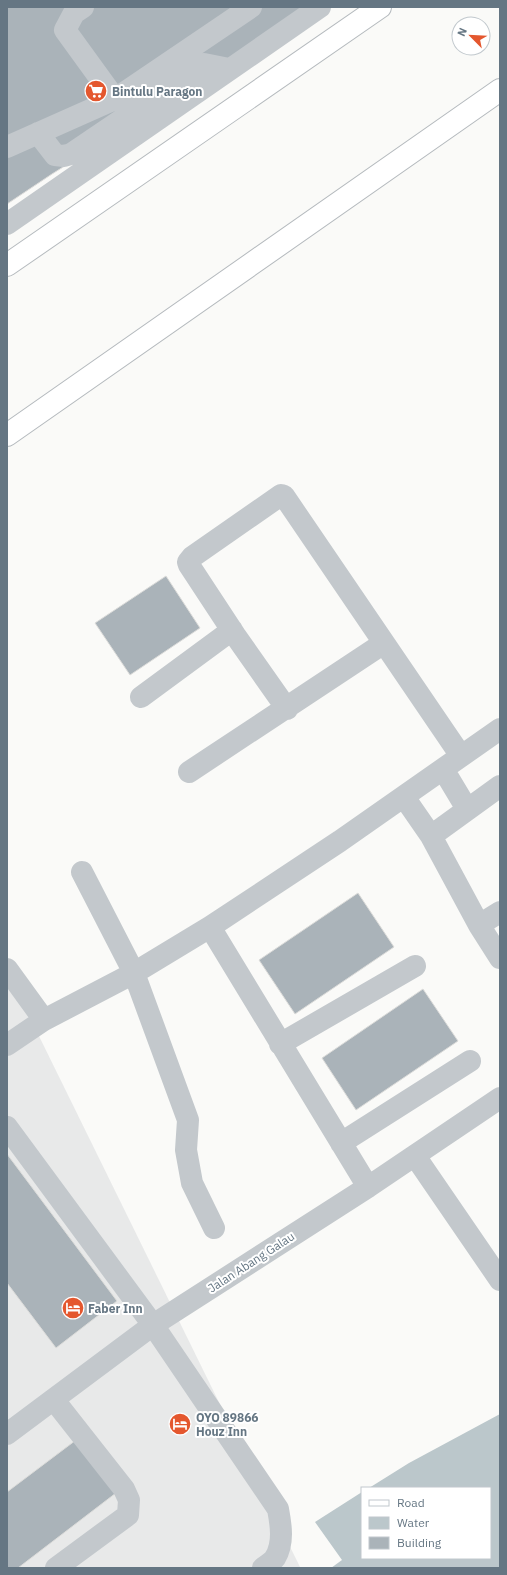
<svg xmlns="http://www.w3.org/2000/svg" width="507" height="1575" viewBox="0 0 507 1575" font-family="'IBM Plex Sans',sans-serif">
	<rect width="100%" height="100%" fill="#fafaf8"/>
	<path fill="#e8e9e9" d="M 7,971 L 300,1567 L 299,1568 L 7,1568 Z"/>
	<path fill="#bbc7cb" d="M 500,1414 L 500,1568 L 331,1568 L 342,1560 L 315,1522 L 362,1492 L 362,1558 L 490,1558 L 490,1488 L 369,1488 L 409,1463 Z"/>
	<path fill="#aab3b9" stroke="#dcdcda" d="M 7,7 L 318,7 L 52,174 L 7,204 Z
		M 166,576 L 200,628 L 130,675 L 95,623 Z
		M 358,893 L 394,947 L 295,1014 L 259,960 Z
		M 423,989 L 458,1041 L 356,1110 L 322,1058 Z
		M 7,1154 L 117,1301 L 56,1348 L 7,1283 Z
		M 76,1440 L 116,1493 L 18,1568 L 7,1568 L 7,1492 Z"/>
	<g fill="none" stroke-linecap="round" stroke-linejoin="round">
		<g stroke="#b5babe" stroke-width="24">
			<path id="major" d="M 7,265 L 380,7
				M 7,435 L 500,90"/>
		</g>
		<path stroke="#c3c8cc" stroke-width="22" d="M 83,7 L 74,13 L 65,30 L 115,99
			M 38,133 L 55,155 L 64,156 L 71,154 L 204,64 L 229,69
			M 7,147 L 115,99 L 251,7
			M 7,224 L 320,7
			M 141,697 L 232,630
			M 287,709 L 235,635 L 189,565 L 188,562 L 192,557 L 281,495 L 284,496 L 461,756
			M 443,769 L 467,809
			M 189,772 L 384,643
			M 404,797 L 431,836 L 479,925 L 500,958
			M 431,836 L 500,786
			M 82,872 L 134,973 L 188,1120 L 186,1150 L 192,1183 L 214,1228
			M 479,925 L 500,912
			M 210,927 L 368,1187
			M 7,969 L 44,1020
			M 280,1044 L 415,966
			M 7,1045 L 44,1020 L 134,973 L 210,927 L 340,841 L 500,729
			M 7,1127 L 153,1325 L 278,1509 C 281,1525 284,1543 275,1558 C 272,1562 267,1565 263,1568
			M 341,1143 L 470,1061
			M 415,1156 L 500,1280
			M 54,1400 L 124,1489 L 129,1500 L 128,1515 L 56,1568
			M 7,1434 L 153,1325 L 368,1187 L 500,1098"/>
		<use href="#major" stroke="#fff" stroke-width="22"/>
	</g>
	<defs>
		<g id="supermarket-disc" transform="scale(1.15)"><circle r="9.5" fill="#e4572e" stroke="#fff"/><path d="M-6-5.5h2.5l.6 2H6L4.5 2H-2.5L-4.4-4H-6ZM-1.5 3.2a1.3 1.3 0 1 0 .1 0ZM3 3.2a1.3 1.3 0 1 0 .1 0Z" fill="#fff"/></g>
		<g id="hotel-disc" transform="scale(1.15)"><circle r="9.5" fill="#e4572e" stroke="#fff"/><path d="M-6-4.5h1.5V1H6V5H4.5V3h-9V5H-6ZM-4 0a1.8 1.8 0 1 1 3.6 0ZM.5 0V-2.5h3Q6-2.5 6 0Z" fill="#fff"/></g>
	</defs>
	<g fill-rule="evenodd">
		<use href="#supermarket-disc" x="96" y="91"/>
		<use href="#hotel-disc" x="73" y="1308"/>
		<use href="#hotel-disc" x="180" y="1424"/>
	</g>
	<g text-anchor="middle" dominant-baseline="central" stroke-width="4" stroke-linejoin="round" paint-order="stroke">
		<g font-size="12" font-weight="bold" fill="#657683" stroke="#fff" text-anchor="start">
			<text x="112" y="91">Bintulu Paragon</text>
			<text x="88" y="1308">Faber Inn</text>
			<text x="196" y="1417">OYO 89866<tspan x="196" dy="14">Houz Inn</tspan></text>
		</g>
		<g font-size="12" fill="#657683" stroke="#fff">
			<text transform="translate(251 1262) rotate(-33)">Jalan Abang Galau</text>
		</g>
	</g>
	<rect width="507" height="1575" fill="none" stroke="#657683" stroke-width="16"/>
	<rect x="361" y="1487" width="130" height="72" fill="#ffffff" stroke="#c1c8cd"/>
	<rect x="369" y="1500" width="20" height="6" fill="#ffffff" stroke="#c1c8cd"/>
	<text x="397" y="1507" font-size="12" fill="#657683">Road</text>
	<rect x="369" y="1517" width="20" height="12" fill="#bbc7cb" stroke="#c1c8cd"/>
	<text x="397" y="1527" font-size="12" fill="#657683">Water</text>
	<rect x="369" y="1537" width="20" height="12" fill="#aab3b9" stroke="#c1c8cd"/>
	<text x="397" y="1547" font-size="12" fill="#657683">Building</text>
	<g transform="translate(471 36) rotate(294)"><circle r="19" fill="#ffffff" stroke="#c1c8cd"/>
	<path d="M0-3L7 15L0 10L-7 15Z" fill="#e4572e"/>
	<text y="-6" font-size="11" font-weight="bold" text-anchor="middle" fill="#657683">N</text>
	</g>
</svg>
